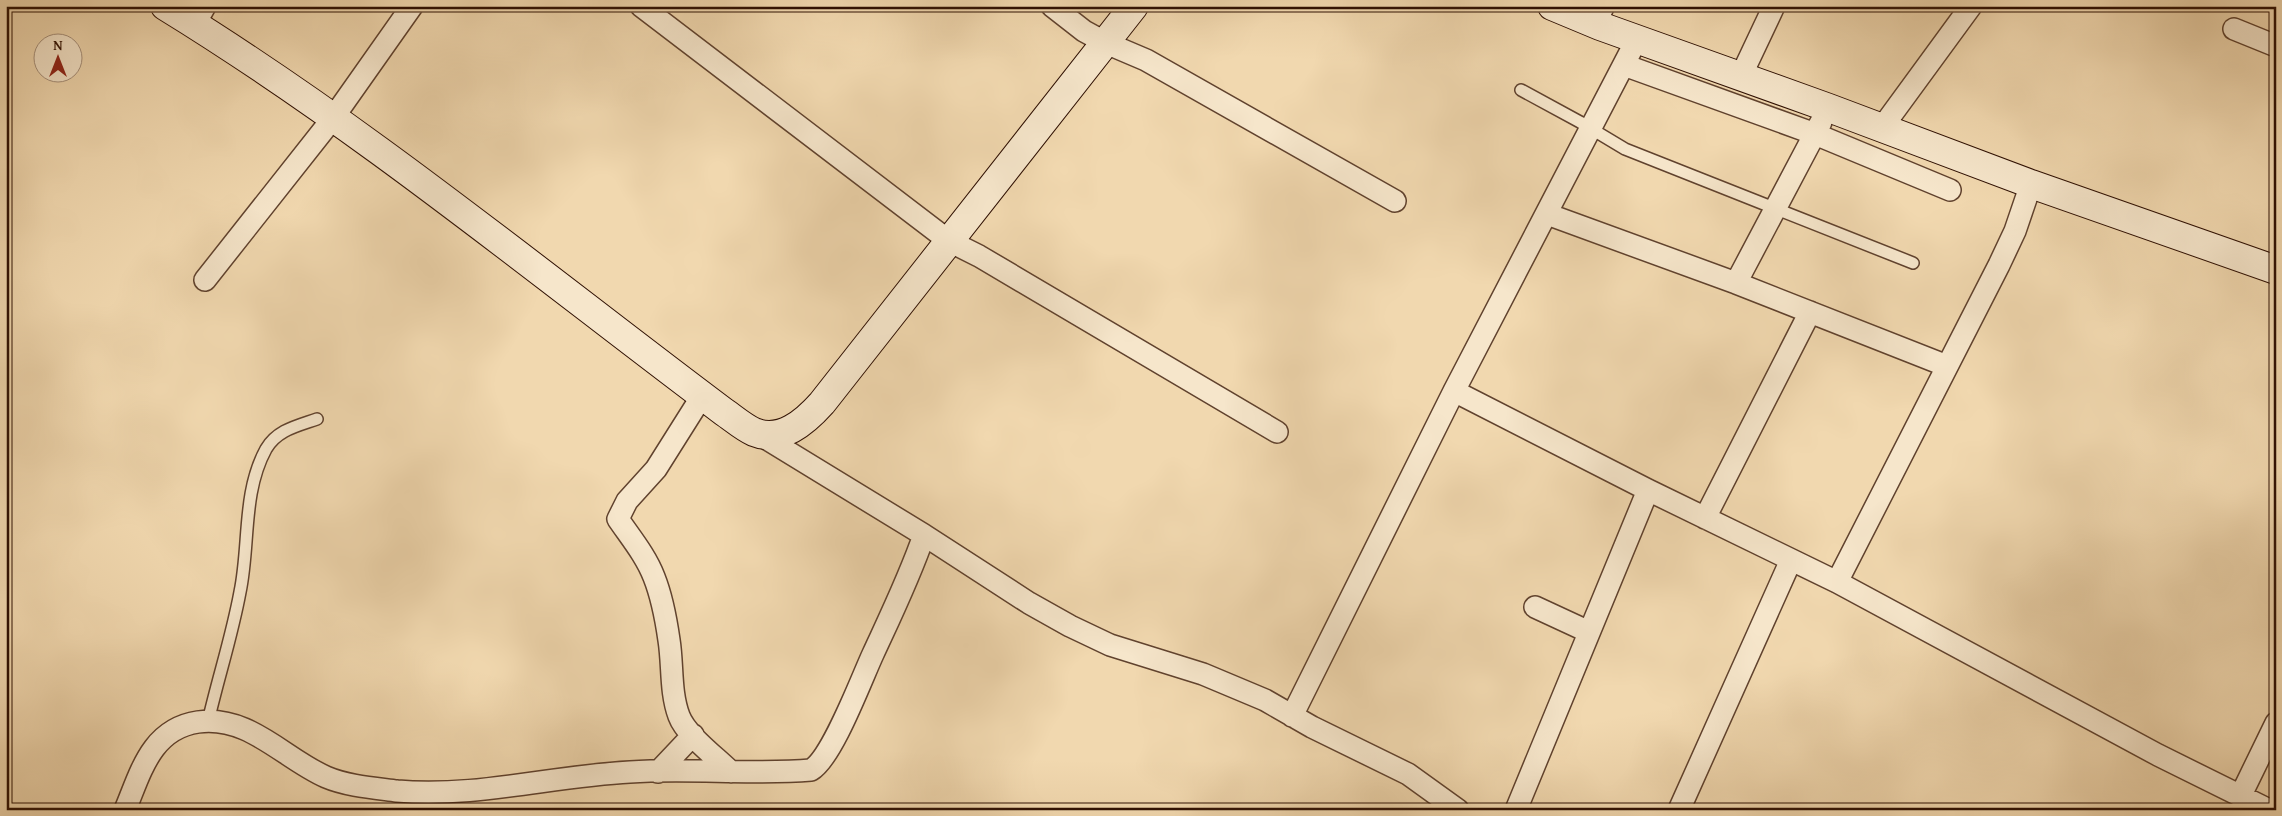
<svg xmlns="http://www.w3.org/2000/svg" width="2282" height="816" viewBox="0 0 2282 816" font-family="'Gentium Book Plus',serif">
	<rect width="100%" height="100%" fill="#f1d8af"/>
	<filter id="stains"><feTurbulence type="fractalNoise" baseFrequency=".004" numOctaves="4"/><feColorMatrix values="0 0 0 0 .2 0 0 0 0 .09 0 0 0 0 .02 0 0 0 .5 -.17"/></filter>
	<radialGradient id="worn" r=".72"><stop offset=".6" stop-color="#630" stop-opacity="0"/><stop offset="1" stop-color="#630" stop-opacity=".3"/></radialGradient>
	<g fill="none" stroke-linecap="round" stroke-linejoin="round">
		<g stroke="#60422e" stroke-width="14">
			<path id="lane" d="M 1600,26 L 1609,6
				M 1521,90 L 1580,122 L 1625,149 L 1913,263
				M 208,722 C 218,678 232,636 240,592 C 250,545 242,493 266,449 C 277,430 297,426 317,419"/>
		</g>
		<g stroke="#60422e" stroke-width="24">
			<path id="street" d="M 641,6 L 949,241 L 979,256 L 1277,432
				M 1052,6 L 1084,31 L 1106,43 L 1146,60 L 1395,201
				M 195,24 L 205,6
				M 2234,29 L 2276,46
				M 1624,65 L 1815,134 L 1950,190
				M 1741,76 L 1774,6
				M 1881,129 L 1971,6
				M 1547,214 L 1736,283 L 1947,366
				M 205,280 L 333,118 L 412,6
				M 1736,283 L 1821,122
				M 1454,391 L 1648,490 L 1837,582 L 2158,755 L 2269,810
				M 702,396 L 656,469 L 627,501 L 618,519 C 631,538 646,556 654,577 C 662,597 666,619 669,640 C 673,665 670,692 679,716 C 686,735 716,757 731,772
				M 757,433 L 924,535 L 1029,603 L 1070,626 L 1110,645 L 1203,674 L 1265,700 L 1312,727 L 1408,774 L 1458,810
				M 1705,518 L 1810,312
				M 1837,582 L 1999,265 L 2015,231 L 2031,184
				M 1535,607 L 1589,632
				M 1292,716 L 1454,391 L 1637,39
				M 658,772 L 693,735
				M 2241,795 L 2276,723
				M 125,810 C 141,772 151,729 198,722 C 249,715 283,758 326,777 C 347,786 374,788 397,791 C 475,798 552,776 630,772 C 690,768 751,775 811,770 C 832,758 861,680 873,654 C 891,615 910,576 924,535
				M 1516,810 L 1648,490
				M 1679,810 L 1791,560"/>
		</g>
		<g stroke="#2f1003" stroke-width="30">
			<path id="secondary" d="M 165,6 C 362,127 540,274 724,412 C 733,418 743,427 754,432 C 781,443 805,422 822,403 L 1134,6
				M 1552,6 L 1600,26 L 1829,108 L 2031,184 L 2276,270"/>
		</g>
		<use href="#lane" stroke="#f6e6cb" stroke-width="11"/>
		<use href="#street" stroke="#f6e6cb" stroke-width="21"/>
		<use href="#secondary" stroke="#f6e6cb" stroke-width="28"/>
	</g>
	<rect width="2282" height="816" fill="none" stroke="#f1d8af" stroke-width="25"/>
	<rect x="8" y="8" width="2267" height="801" fill="none" stroke="#2f1003" stroke-width="2.5"/>
	<rect x="12" y="12" width="2257" height="791" fill="none" stroke="#2f1003"/>
	<g transform="translate(58 58)"><circle r="24" fill="#f6e6cb" stroke="#a6907b"/>
	<path d="M0-4L9 19L0 12L-9 19Z" fill="#8f2418"/>
	<text y="-8" font-size="14" font-weight="bold" text-anchor="middle" fill="#2f1003">N</text>
	</g>
	<rect width="100%" height="100%" filter="url(#stains)"/>
	<rect width="100%" height="100%" fill="url(#worn)"/>
</svg>
